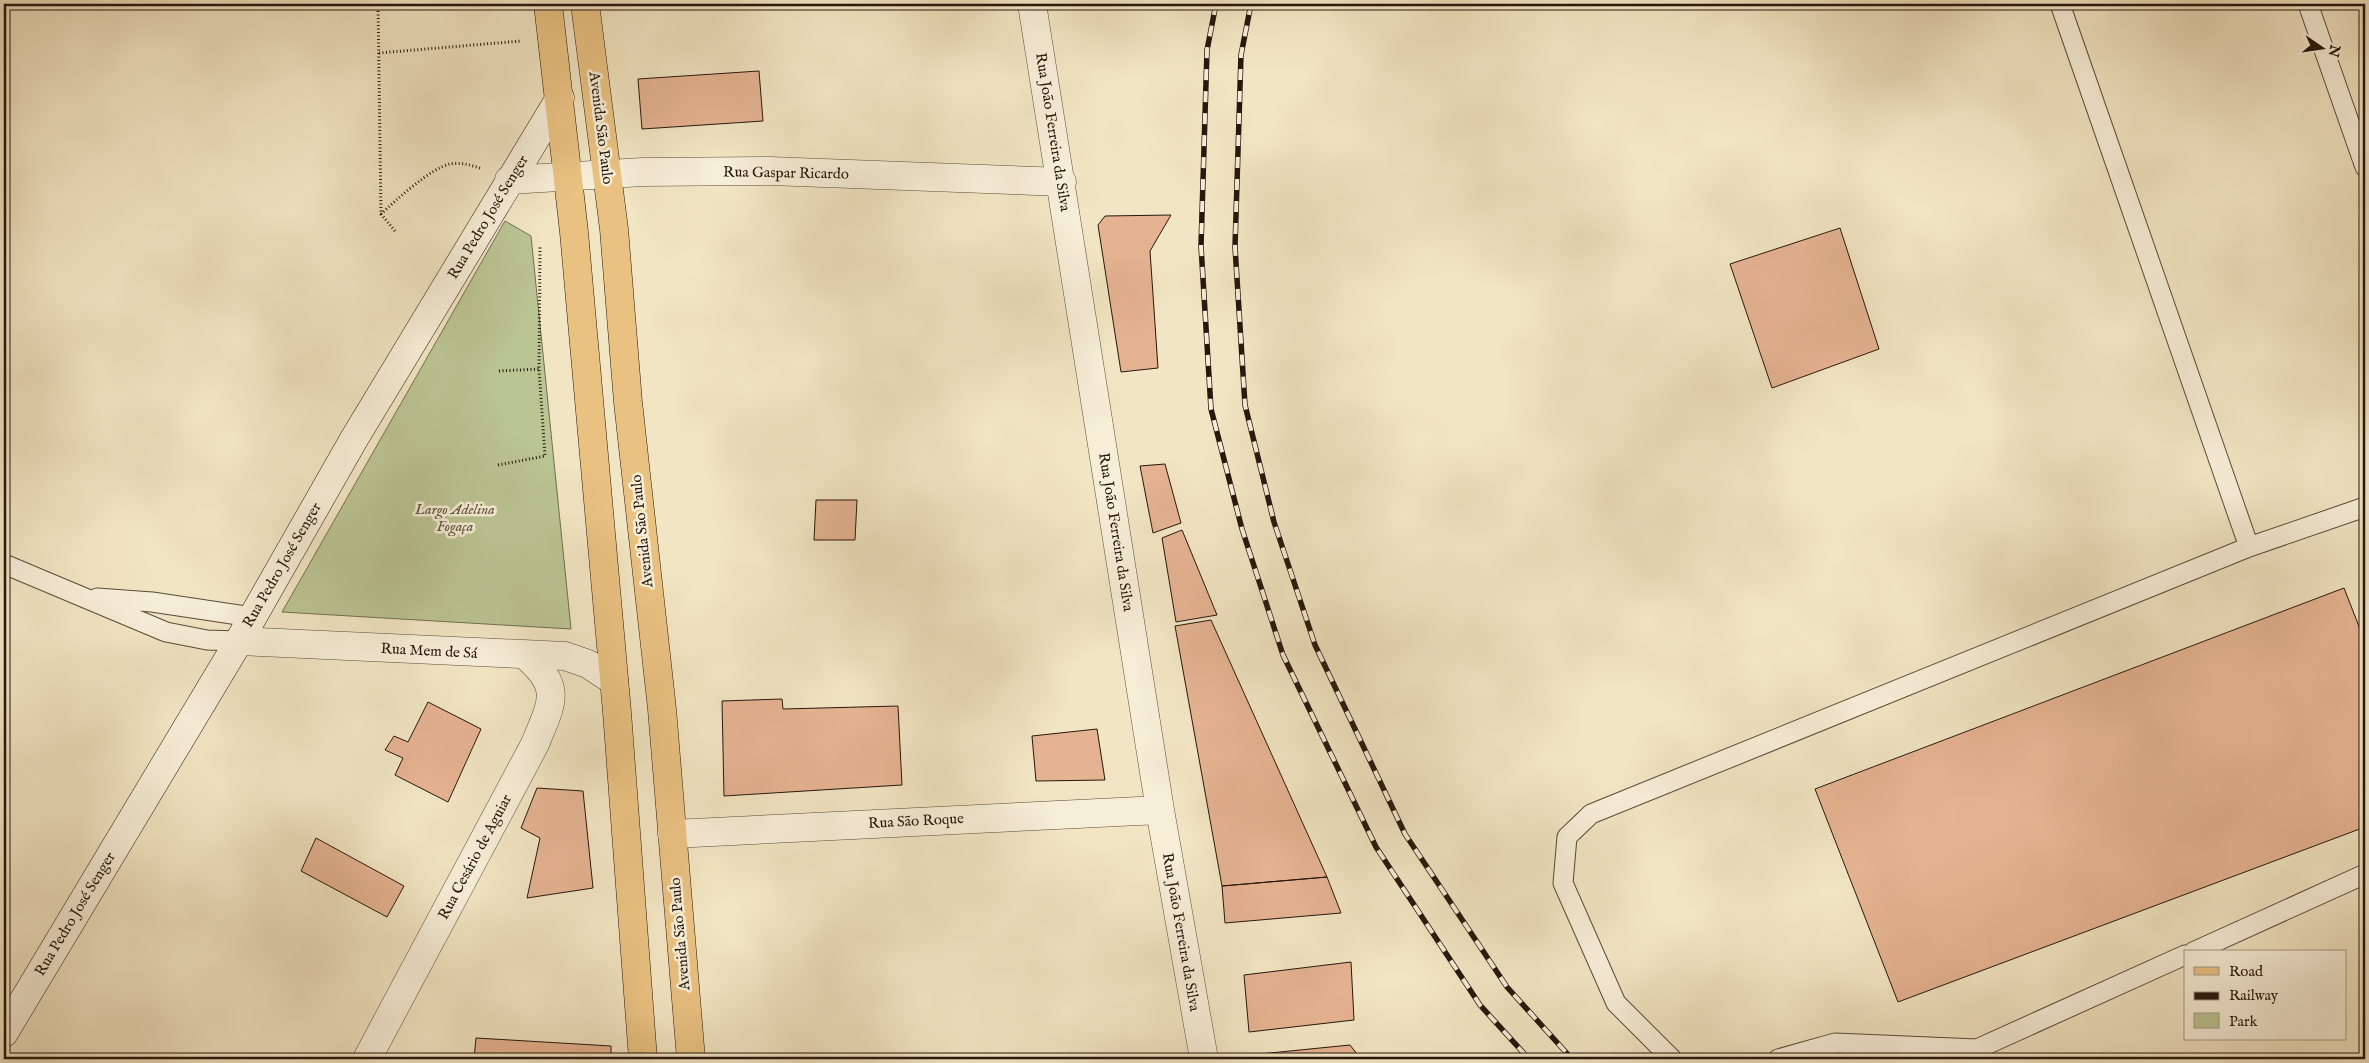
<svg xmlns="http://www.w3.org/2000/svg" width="2369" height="1063" viewBox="0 0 2369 1063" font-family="'IM FELL English',serif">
	<rect width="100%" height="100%" fill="#f2e5c3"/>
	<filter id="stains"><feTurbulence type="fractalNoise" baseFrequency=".004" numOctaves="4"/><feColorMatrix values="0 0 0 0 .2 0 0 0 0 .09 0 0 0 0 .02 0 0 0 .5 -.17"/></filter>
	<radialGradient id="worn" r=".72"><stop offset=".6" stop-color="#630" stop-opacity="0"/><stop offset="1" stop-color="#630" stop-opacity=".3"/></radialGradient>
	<path fill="#bbc493" stroke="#706e50" d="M 505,221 L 531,236 L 571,629 L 282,612 Z"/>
	<path fill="#e6b392" stroke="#26170d" d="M 759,71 L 763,121 L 642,129 L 638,79 Z
		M 1171,215 L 1150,251 L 1158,368 L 1121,372 L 1098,225 L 1105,216 Z
		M 1840,228 L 1879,349 L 1772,388 L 1730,264 Z
		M 1165,464 L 1181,523 L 1153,533 L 1140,466 Z
		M 816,500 L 857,500 L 855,540 L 814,540 Z
		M 1182,530 L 1217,615 L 1176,622 L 1162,538 Z
		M 2344,588 L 2365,642 L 2365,827 L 1898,1002 L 1815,789 Z
		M 1211,620 L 1327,877 L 1222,886 L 1175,626 Z
		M 782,699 L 783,709 L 898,706 L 902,785 L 724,796 L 722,701 Z
		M 428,702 L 481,729 L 448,802 L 395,775 L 403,758 L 385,750 L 394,736 L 408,742 Z
		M 1097,729 L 1105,780 L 1036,781 L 1032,736 Z
		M 537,788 L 583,791 L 593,888 L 527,898 L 540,838 L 521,828 Z
		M 316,838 L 404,886 L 387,917 L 301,871 Z
		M 1327,877 L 1341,913 L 1225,923 L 1222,886 Z
		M 1351,962 L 1354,1020 L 1249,1032 L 1244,975 Z
		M 476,1038 L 611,1046 L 611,1059 L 474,1059 Z
		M 1350,1045 L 1361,1059 L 1240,1059 L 1240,1056 Z"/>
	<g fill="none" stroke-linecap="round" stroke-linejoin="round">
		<g stroke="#594a3a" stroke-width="21">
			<path id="service" d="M 2060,4 L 2249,547
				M 2308,4 L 2365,167
				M 4,564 L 166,632 L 207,640 L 239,641
				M 97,598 L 152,602 L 252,617
				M 2193,952 L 2365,874
				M 1672,1059 L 1616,1003 L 1563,883 L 1567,837 L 1591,814 L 2249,547 L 2365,507
				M 1778,1059 L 1835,1043 L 1977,1049
				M 1982,1059 L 1977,1049 L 2185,955"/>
		</g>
		<g stroke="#594a3a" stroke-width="29">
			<path id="minor" d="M 1032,4 L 1160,810 L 1204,1059
				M 509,180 L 643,172 L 770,171 L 1062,182
				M 239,641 L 565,656 L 588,664 L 614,681
				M 672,834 L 1160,810
				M 367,1059 L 535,744 C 552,702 563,688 526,656"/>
		</g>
		<g stroke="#26170d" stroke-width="29">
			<path id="secondary" d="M 4,1033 L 239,641 L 354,439 L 560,98"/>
		</g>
		<g stroke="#26170d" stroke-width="29">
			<path id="primary" d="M 548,4 L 574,232 L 617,712 L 643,1059
				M 585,4 L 614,229 L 628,402 L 662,709 L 691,1059"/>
		</g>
		<path stroke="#26170d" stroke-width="3" stroke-dasharray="1 2.5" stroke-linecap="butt" d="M 378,4 L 381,214 L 395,231
			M 379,53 L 521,41
			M 381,214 C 396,200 431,168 450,164 C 461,162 470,165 480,168
			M 499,371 L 539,369
			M 498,465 L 545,456 L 539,369 L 540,247"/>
		<use href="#service" stroke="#f7eed8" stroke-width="19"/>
		<use href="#minor" stroke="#f7eed8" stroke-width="28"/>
		<use href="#secondary" stroke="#f7eed8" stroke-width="28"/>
		<use href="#primary" stroke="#e9c282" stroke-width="28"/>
		<g stroke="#26170d" stroke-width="5.5">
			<path id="rail" d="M 1216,4 L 1207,50 L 1201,246 L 1211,409 L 1242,529 L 1283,655 L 1376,847 L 1480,1005 L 1529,1059
				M 1251,4 L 1241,55 L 1235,247 L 1245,405 L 1274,522 L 1315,645 L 1405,834 L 1507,987 L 1572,1059"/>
		</g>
		<use href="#rail" stroke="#f7eed8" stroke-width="4" stroke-dasharray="11" stroke-linecap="butt"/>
	</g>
	<g text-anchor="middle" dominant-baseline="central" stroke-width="5" stroke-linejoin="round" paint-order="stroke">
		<g font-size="15" fill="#26170d" stroke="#f7eed8">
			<text transform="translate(601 128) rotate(83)">Avenida São Paulo</text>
			<text transform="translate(1053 132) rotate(81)">Rua João Ferreira da Silva</text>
			<text transform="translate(786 173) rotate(1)">Rua Gaspar Ricardo</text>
			<text transform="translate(488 217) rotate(-59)">Rua Pedro José Senger</text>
			<text transform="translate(642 531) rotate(-96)">Avenida São Paulo</text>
			<text transform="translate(1116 532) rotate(81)">Rua João Ferreira da Silva</text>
			<text transform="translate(282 565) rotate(-60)">Rua Pedro José Senger</text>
			<text transform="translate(429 651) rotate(3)">Rua Mem de Sá</text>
			<text transform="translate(916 821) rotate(-3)">Rua São Roque</text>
			<text transform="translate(475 857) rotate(-62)">Rua Cesário de Aguiar</text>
			<text transform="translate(75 914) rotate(-59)">Rua Pedro José Senger</text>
			<text transform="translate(1181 932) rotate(80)">Rua João Ferreira da Silva</text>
			<text transform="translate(680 934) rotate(-95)">Avenida São Paulo</text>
		</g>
		<g font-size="15" font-style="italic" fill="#5a543c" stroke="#f7eed8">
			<text x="455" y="509">Largo Adelina<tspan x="455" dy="17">Fogaça</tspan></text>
		</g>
	</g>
	<rect width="2369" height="1063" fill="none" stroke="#f2e5c3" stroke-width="20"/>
	<rect x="5" y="5" width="2359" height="1053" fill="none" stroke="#26170d" stroke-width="2.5"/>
	<rect x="10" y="10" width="2349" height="1043" fill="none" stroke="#26170d"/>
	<rect x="2184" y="950" width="162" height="90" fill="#f7eed8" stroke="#a39887"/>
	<rect x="2194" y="967" width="25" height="8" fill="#e9c282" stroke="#a39887"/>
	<text x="2229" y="976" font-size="15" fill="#26170d">Road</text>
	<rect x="2194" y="992" width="25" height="8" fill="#26170d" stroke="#a39887"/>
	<text x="2229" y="1000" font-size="15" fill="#26170d">Railway</text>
	<rect x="2194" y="1013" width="25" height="15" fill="#bbc493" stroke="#a39887"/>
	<text x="2229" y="1026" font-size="15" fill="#26170d">Park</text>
	<g transform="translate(2322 48) rotate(103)" stroke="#f7eed8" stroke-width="4" paint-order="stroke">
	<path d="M0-4L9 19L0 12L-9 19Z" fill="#26170d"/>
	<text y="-8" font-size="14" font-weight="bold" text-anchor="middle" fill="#26170d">N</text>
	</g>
	<rect width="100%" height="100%" filter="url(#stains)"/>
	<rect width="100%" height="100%" fill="url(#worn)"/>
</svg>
